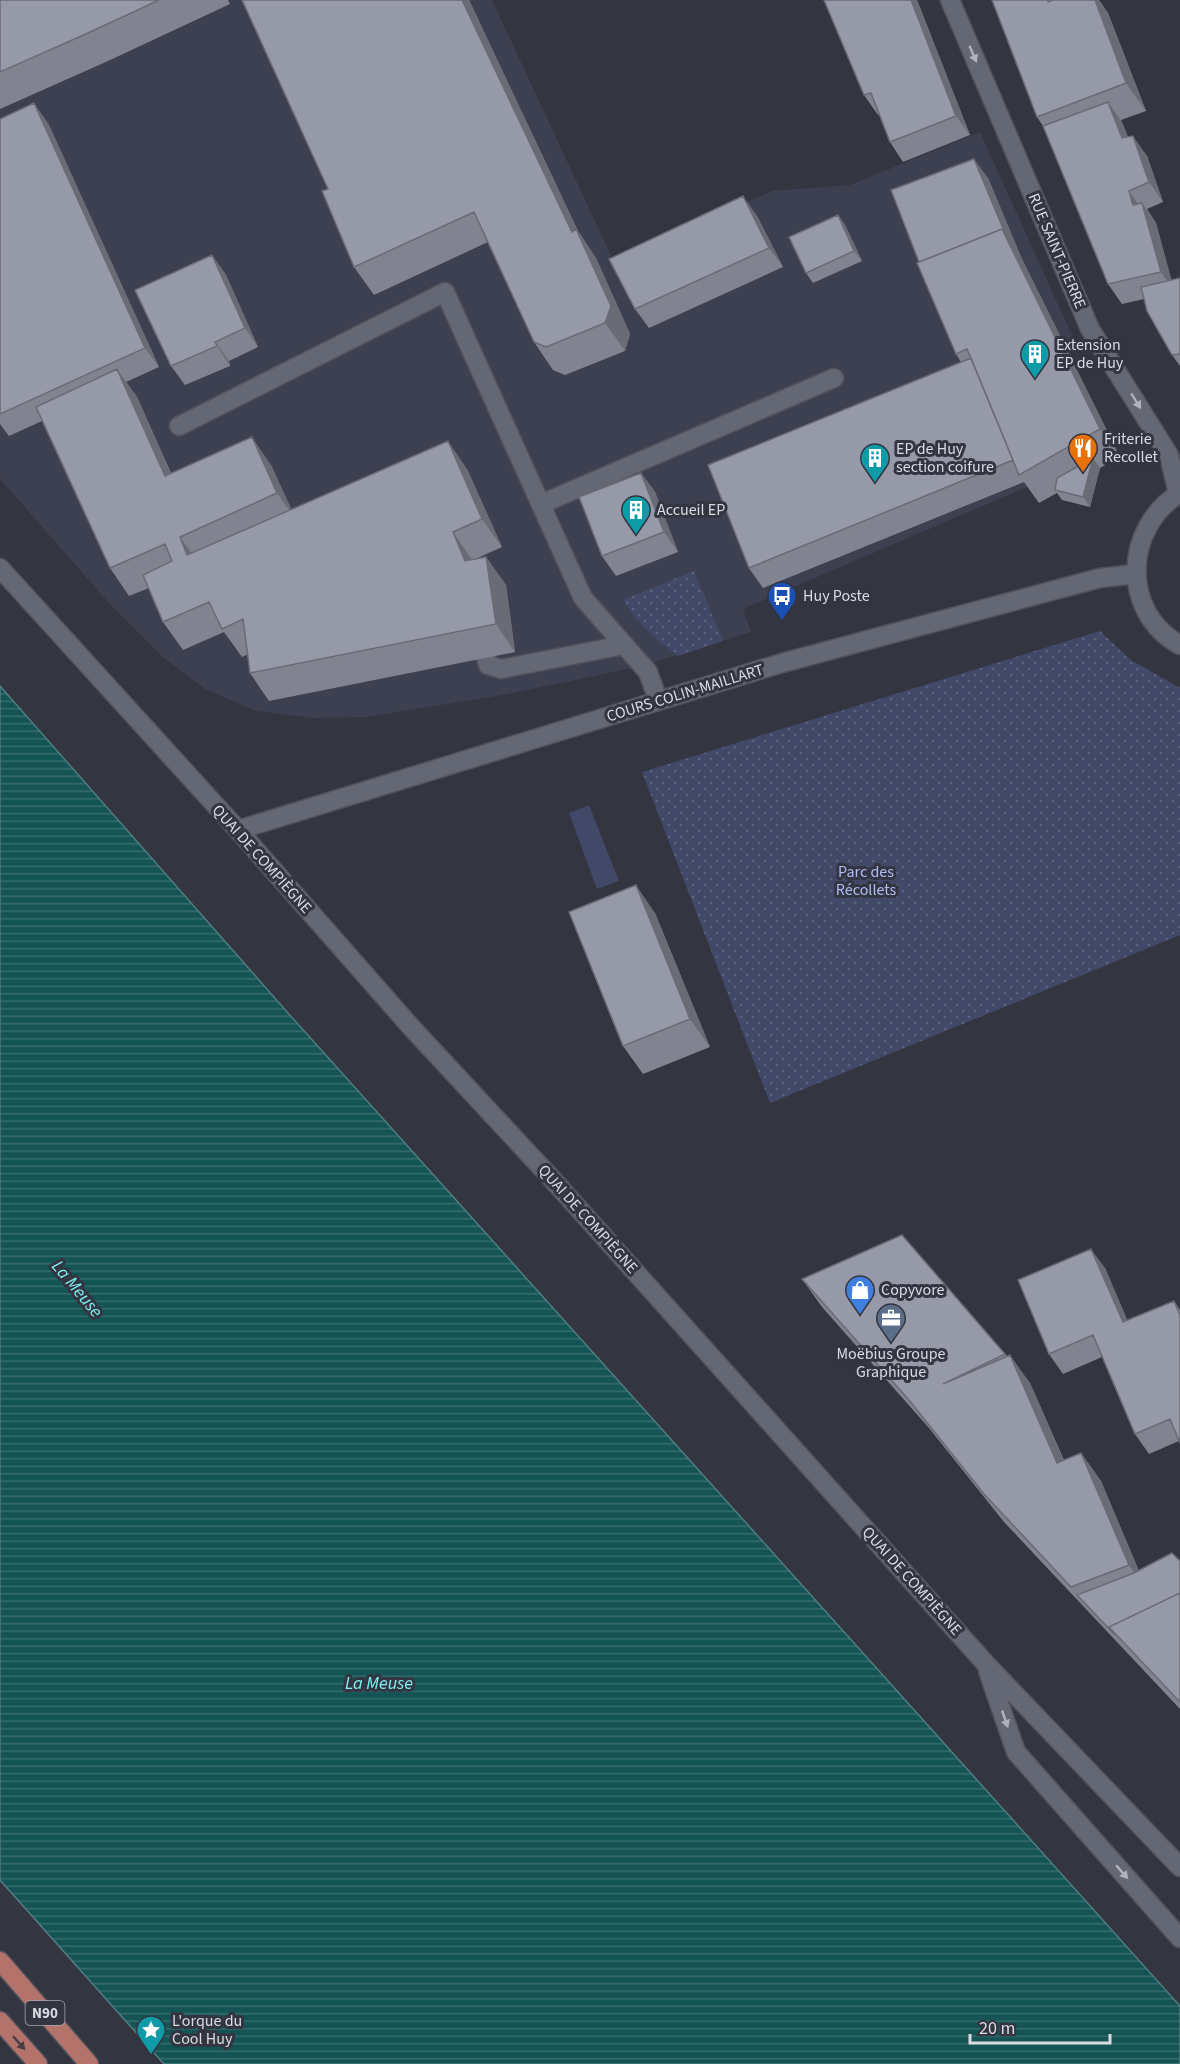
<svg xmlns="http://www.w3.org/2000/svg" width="1180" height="2064" viewBox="0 0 1180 2064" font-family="'Source Sans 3',sans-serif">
	<defs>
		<pattern id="grass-dots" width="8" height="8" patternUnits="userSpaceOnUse" patternTransform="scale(1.5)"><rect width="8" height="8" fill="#414868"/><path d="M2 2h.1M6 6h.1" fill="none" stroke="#5c627d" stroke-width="1.8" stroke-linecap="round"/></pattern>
		<pattern id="water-rules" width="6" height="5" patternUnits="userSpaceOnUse" patternTransform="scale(1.5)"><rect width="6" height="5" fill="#155455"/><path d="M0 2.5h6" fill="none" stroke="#366c6d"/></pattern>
	</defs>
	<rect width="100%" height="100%" fill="#333541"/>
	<path fill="#3d4051" d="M 18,0 L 492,0 L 614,262 L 772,191 L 850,185 L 980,132 L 1079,351 L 997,379 L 1041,481 L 743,609 L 751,632 L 642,666 L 503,695 L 366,717 L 311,718 L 253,710 L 205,689 L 163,657 L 108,602 L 0,479 L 0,12 Z"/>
	<path fill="url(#grass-dots)" d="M 694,571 L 723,641 L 678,656 C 656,640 637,623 623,600 Z
		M 1100,631 L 1131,660 L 1180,688 L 1180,935 L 770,1103 L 642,772 Z"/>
	<path fill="#414868" d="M 589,805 L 619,881 L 597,889 L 569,813 Z"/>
	<path fill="url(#water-rules)" stroke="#507c80" stroke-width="1.5" d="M 0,686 L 288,1013 L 1180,2006 L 1180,2064 L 164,2064 L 0,1880 Z"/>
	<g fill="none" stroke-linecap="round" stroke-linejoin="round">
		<g stroke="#50525c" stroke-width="21">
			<path id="lane" d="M 179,426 L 445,292 L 583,598 L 648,672 L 658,700
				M 541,504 L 834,378
				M 486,657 L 488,665 L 501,669 L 624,645"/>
		</g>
		<g stroke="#50525c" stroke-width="21">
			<path id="street" d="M 950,0 L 1090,329 L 1169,455 L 1178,494"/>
		</g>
		<g stroke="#50525c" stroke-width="21">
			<path id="secondary" d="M 1180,493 C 1124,527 1120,612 1180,645
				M 0,568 L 238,830 L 411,1027 L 553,1180 L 986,1664 L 1180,1867
				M 238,830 L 782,663 L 1100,578 L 1136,574
				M 988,1671 L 1016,1752 L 1180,1938"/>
		</g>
		<g stroke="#50525c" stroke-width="21">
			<path id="primary" d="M 0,1961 L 89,2064
				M 0,2021 L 38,2064"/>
		</g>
		<use href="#lane" stroke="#646774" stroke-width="18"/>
		<use href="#street" stroke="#646774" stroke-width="18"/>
		<use href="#secondary" stroke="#646774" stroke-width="18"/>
		<use href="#primary" stroke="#b3736b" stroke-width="18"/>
	</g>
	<path fill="#818490" d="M 0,0 L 228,0 L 230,4 L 108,61 L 0,109 Z
		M 242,0 L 469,0 L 578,231 L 596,258 L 630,334 L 625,351 L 565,375 L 553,370 L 534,342 L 488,242 L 374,295 L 354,267 L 328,189 Z
		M 824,0 L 917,0 L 970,135 L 903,162 L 890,142 L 879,114 L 878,115 L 864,95 Z
		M 992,0 L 1099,0 L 1108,13 L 1146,111 L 1121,120 L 1128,137 L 1147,156 L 1163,202 L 1147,209 L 1156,223 L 1171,280 L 1180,278 L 1180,366 L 1172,355 L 1144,299 L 1122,304 L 1108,284 L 1043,126 L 1037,117 Z
		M 0,119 L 48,123 L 159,367 L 126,382 L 137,397 L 171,473 L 271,465 L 291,509 L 467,469 L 502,547 L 473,560 L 486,557 L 506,585 L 515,652 L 269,701 L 250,673 L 248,654 L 242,657 L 224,632 L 183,650 L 163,622 L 149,588 L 129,596 L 110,568 L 42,421 L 9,436 L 0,424 Z
		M 988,178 L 1021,257 L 1120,457 L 1100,468 L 1090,507 L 1062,500 L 1057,493 L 1039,503 L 1024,482 L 763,588 L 749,568 L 961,362 L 956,354 L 919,262 Z
		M 838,215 L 845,225 L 862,261 L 813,283 L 806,273 Z
		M 757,216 L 783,267 L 649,328 L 635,309 Z
		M 212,255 L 226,275 L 258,347 L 229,361 L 230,366 L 185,385 L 171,366 Z
		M 641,473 L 655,492 L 678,552 L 616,576 L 602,556 Z
		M 655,913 L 710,1047 L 643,1074 L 623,1046 Z
		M 1105,1268 L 1127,1320 L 1174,1301 L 1180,1310 L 1180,1443 L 1179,1441 L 1149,1454 L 1135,1434 L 1102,1357 L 1063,1374 L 1049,1354 Z
		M 802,1279 L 1005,1354 L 1030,1383 L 1064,1460 L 1081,1453 L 1101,1481 L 1139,1571 L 1180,1561 L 1180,1709 L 1004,1522 L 929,1428 L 822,1307 Z"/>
	<path fill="#696b75" d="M 462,0 L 469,0 L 578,231 L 596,258 L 630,334 L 625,351 L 605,323 L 572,232 Z
		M 911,0 L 917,0 L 970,135 L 956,116 Z
		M 1095,0 L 1099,0 L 1108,13 L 1146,111 L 1126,83 Z
		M 1108,102 L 1122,122 L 1136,158 L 1122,138 Z
		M 34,103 L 48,123 L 159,367 L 145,348 Z
		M 1133,136 L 1147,156 L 1163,202 L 1149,182 Z
		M 974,159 L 988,178 L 1021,257 L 1120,457 L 1100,429 L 1002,229 Z
		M 1129,191 L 1143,211 L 1133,205 Z
		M 743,196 L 757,216 L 783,267 L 769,248 Z
		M 1142,203 L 1156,223 L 1175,292 L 1161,272 Z
		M 838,215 L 845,225 L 862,261 L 854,251 Z
		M 212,255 L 226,275 L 258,347 L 245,328 Z
		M 215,342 L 229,361 L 230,366 L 217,346 Z
		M 117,369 L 137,397 L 184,504 L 165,476 Z
		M 252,437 L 271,465 L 297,521 L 277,493 Z
		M 448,441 L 467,469 L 502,547 L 482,519 Z
		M 1093,458 L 1100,468 L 1090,507 L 1083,497 Z
		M 641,473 L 655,492 L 678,552 L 664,532 Z
		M 453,532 L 472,560 L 465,561 Z
		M 180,537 L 200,565 L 187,555 Z
		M 486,557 L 506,585 L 515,652 L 496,624 Z
		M 636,885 L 655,913 L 710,1047 L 690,1019 Z
		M 1091,1249 L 1105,1268 L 1137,1342 L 1123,1322 Z
		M 1010,1355 L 1030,1383 L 1077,1491 L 1057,1463 Z
		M 1081,1453 L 1101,1481 L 1148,1593 L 1129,1565 Z"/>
	<path fill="#9699a7" stroke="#696b75" stroke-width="1.5" d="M 0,0 L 159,0 L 88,33 L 0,72 Z
		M 242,0 L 462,0 L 572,232 L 576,229 L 611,306 L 605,323 L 546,347 L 534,342 L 474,212 L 354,267 L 322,191 L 328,189 Z
		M 824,0 L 911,0 L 956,116 L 890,142 L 871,93 L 864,95 Z
		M 992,0 L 1048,0 L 1048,2 L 1053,0 L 1095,0 L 1126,83 L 1037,117 Z
		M 1108,102 L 1122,138 L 1133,136 L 1149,182 L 1129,191 L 1133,205 L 1142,203 L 1161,272 L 1108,284 L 1043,126 Z
		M 34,103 L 145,348 L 0,414 L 0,119 Z
		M 974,159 L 1007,238 L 1002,229 L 919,262 L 891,190 Z
		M 743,196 L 769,248 L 635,309 L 609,259 Z
		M 838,215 L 854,251 L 806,273 L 789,237 Z
		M 1002,229 L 1100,429 L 1019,475 L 967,349 L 956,354 L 917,263 Z
		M 212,255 L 245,328 L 215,342 L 217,346 L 171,366 L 135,290 Z
		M 1180,278 L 1180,354 L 1172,355 L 1147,311 L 1141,287 Z
		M 971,358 L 1013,460 L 749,568 L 708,465 Z
		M 117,369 L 165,476 L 252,437 L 277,493 L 180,537 L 187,555 L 448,441 L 482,519 L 453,532 L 465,561 L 486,557 L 496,624 L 250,673 L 243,619 L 222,629 L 209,602 L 163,622 L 143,575 L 172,561 L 165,544 L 110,568 L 36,407 Z
		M 1093,458 L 1083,497 L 1055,490 L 1057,478 Z
		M 641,473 L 664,532 L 602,556 L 579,497 Z
		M 636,885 L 690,1019 L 623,1046 L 569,912 Z
		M 902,1235 L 1005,1354 L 943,1384 L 1010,1355 L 1057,1463 L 1081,1453 L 1129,1565 L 1071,1587 L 984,1494 L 909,1400 L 802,1279 Z
		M 1091,1249 L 1123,1322 L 1174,1301 L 1180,1315 L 1180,1443 L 1170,1419 L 1135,1434 L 1093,1335 L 1049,1354 L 1018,1280 Z
		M 1172,1553 L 1180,1561 L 1180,1593 L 1109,1627 L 1115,1635 L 1077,1595 L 1134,1573 Z
		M 1180,1593 L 1180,1702 L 1109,1627 Z"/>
	<defs><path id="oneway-solid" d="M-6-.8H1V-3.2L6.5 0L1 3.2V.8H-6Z" transform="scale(1.5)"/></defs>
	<g fill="#b1b2bc">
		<use href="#oneway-solid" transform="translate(973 54) rotate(67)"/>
		<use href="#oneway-solid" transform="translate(1136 401) rotate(58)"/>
		<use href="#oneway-solid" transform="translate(1005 1719) rotate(71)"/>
		<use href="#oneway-solid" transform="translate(1122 1872) rotate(49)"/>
	</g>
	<use fill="#463e47" href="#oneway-solid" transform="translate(19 2043) rotate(49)"/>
	<defs>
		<g id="building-pin" transform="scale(1.5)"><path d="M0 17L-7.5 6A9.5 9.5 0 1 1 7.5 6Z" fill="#0f9aa8" stroke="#333541"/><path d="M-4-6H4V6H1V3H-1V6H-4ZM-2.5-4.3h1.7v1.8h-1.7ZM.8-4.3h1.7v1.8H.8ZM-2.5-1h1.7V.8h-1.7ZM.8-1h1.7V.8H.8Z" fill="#fff"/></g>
		<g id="restaurant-pin" transform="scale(1.5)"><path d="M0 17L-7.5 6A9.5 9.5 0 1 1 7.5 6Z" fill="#e8710a" stroke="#333541"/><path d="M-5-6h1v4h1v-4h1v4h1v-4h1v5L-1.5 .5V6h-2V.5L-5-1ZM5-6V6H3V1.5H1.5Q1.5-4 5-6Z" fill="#fff"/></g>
		<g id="bus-pin" transform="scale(1.5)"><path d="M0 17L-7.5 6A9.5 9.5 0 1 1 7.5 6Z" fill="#1a4fb4" stroke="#333541"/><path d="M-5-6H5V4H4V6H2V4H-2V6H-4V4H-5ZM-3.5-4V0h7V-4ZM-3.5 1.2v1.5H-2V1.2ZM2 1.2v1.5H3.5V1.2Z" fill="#fff"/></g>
		<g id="shop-pin" transform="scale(1.5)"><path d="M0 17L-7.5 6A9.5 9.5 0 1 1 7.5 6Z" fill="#3f7fe0" stroke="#333541"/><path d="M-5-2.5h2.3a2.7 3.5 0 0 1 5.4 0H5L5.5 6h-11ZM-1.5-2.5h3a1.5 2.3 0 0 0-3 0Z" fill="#fff"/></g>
		<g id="office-pin" transform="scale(1.5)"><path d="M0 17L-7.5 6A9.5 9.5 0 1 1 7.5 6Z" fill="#5c6f8a" stroke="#333541"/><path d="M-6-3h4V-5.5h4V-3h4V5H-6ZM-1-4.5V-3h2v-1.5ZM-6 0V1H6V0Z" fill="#fff"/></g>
		<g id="sight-pin" transform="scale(1.5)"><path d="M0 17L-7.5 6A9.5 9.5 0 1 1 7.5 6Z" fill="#0f9aa8" stroke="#333541"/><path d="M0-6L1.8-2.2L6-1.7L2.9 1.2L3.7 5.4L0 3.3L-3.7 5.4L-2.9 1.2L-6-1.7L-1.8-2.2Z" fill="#fff"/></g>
	</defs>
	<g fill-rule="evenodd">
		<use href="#building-pin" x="1035" y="354"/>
		<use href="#restaurant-pin" x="1083" y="448"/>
		<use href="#building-pin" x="875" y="458"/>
		<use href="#building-pin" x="636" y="510"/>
		<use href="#bus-pin" x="782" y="596"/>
		<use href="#shop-pin" x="860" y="1290"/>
		<use href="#office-pin" x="891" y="1318"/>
		<use href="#sight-pin" x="151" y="2030"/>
	</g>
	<g text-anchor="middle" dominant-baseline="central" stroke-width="6" stroke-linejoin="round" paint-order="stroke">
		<rect fill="#333541" stroke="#a8a9b2" stroke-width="1.5" x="25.5" y="2001" width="39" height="24" rx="4.5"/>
		<g font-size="15" font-weight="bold" fill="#dadbe3">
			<text x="45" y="2013">N90</text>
		</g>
		<g font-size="16" fill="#dadbe3" stroke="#333541">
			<text transform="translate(1057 251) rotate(67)">RUE SAINT-PIERRE</text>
			<text transform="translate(685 693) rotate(-17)">COURS COLIN-MAILLART</text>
			<text transform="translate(262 859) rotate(48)">QUAI DE COMPIÈGNE</text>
			<text transform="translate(588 1219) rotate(48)">QUAI DE COMPIÈGNE</text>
			<text transform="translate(912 1581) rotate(48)">QUAI DE COMPIÈGNE</text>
		</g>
		<g font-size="16" fill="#dadbe3" stroke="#333541" text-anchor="start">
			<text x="1056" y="345">Extension<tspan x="1056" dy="18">EP de Huy</tspan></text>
			<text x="1104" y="439">Friterie<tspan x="1104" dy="18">Recollet</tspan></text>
			<text x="896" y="449">EP de Huy<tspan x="896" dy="18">section coifure</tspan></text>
			<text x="657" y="510">Accueil EP</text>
			<text x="803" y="596">Huy Poste</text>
			<text x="881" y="1290">Copyvore</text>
			<text x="891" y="1354" text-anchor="middle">Moëbius Groupe<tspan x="891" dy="18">Graphique</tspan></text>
			<text x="172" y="2021">L'orque du<tspan x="172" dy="18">Cool Huy</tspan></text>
		</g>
		<g font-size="16" fill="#afbcf7" stroke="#333541">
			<text x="866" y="872">Parc des<tspan x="866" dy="18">Récollets</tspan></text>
		</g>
		<g font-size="18" font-style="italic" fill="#7df2f2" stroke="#333541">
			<text transform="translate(77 1289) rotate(50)">La Meuse</text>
			<text x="379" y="1683">La Meuse</text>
		</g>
	</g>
	<path d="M970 2034v9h140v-9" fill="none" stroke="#dadbe3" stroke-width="3"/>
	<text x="979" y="2034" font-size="18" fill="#dadbe3" stroke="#333541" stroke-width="4.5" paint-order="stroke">20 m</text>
</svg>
